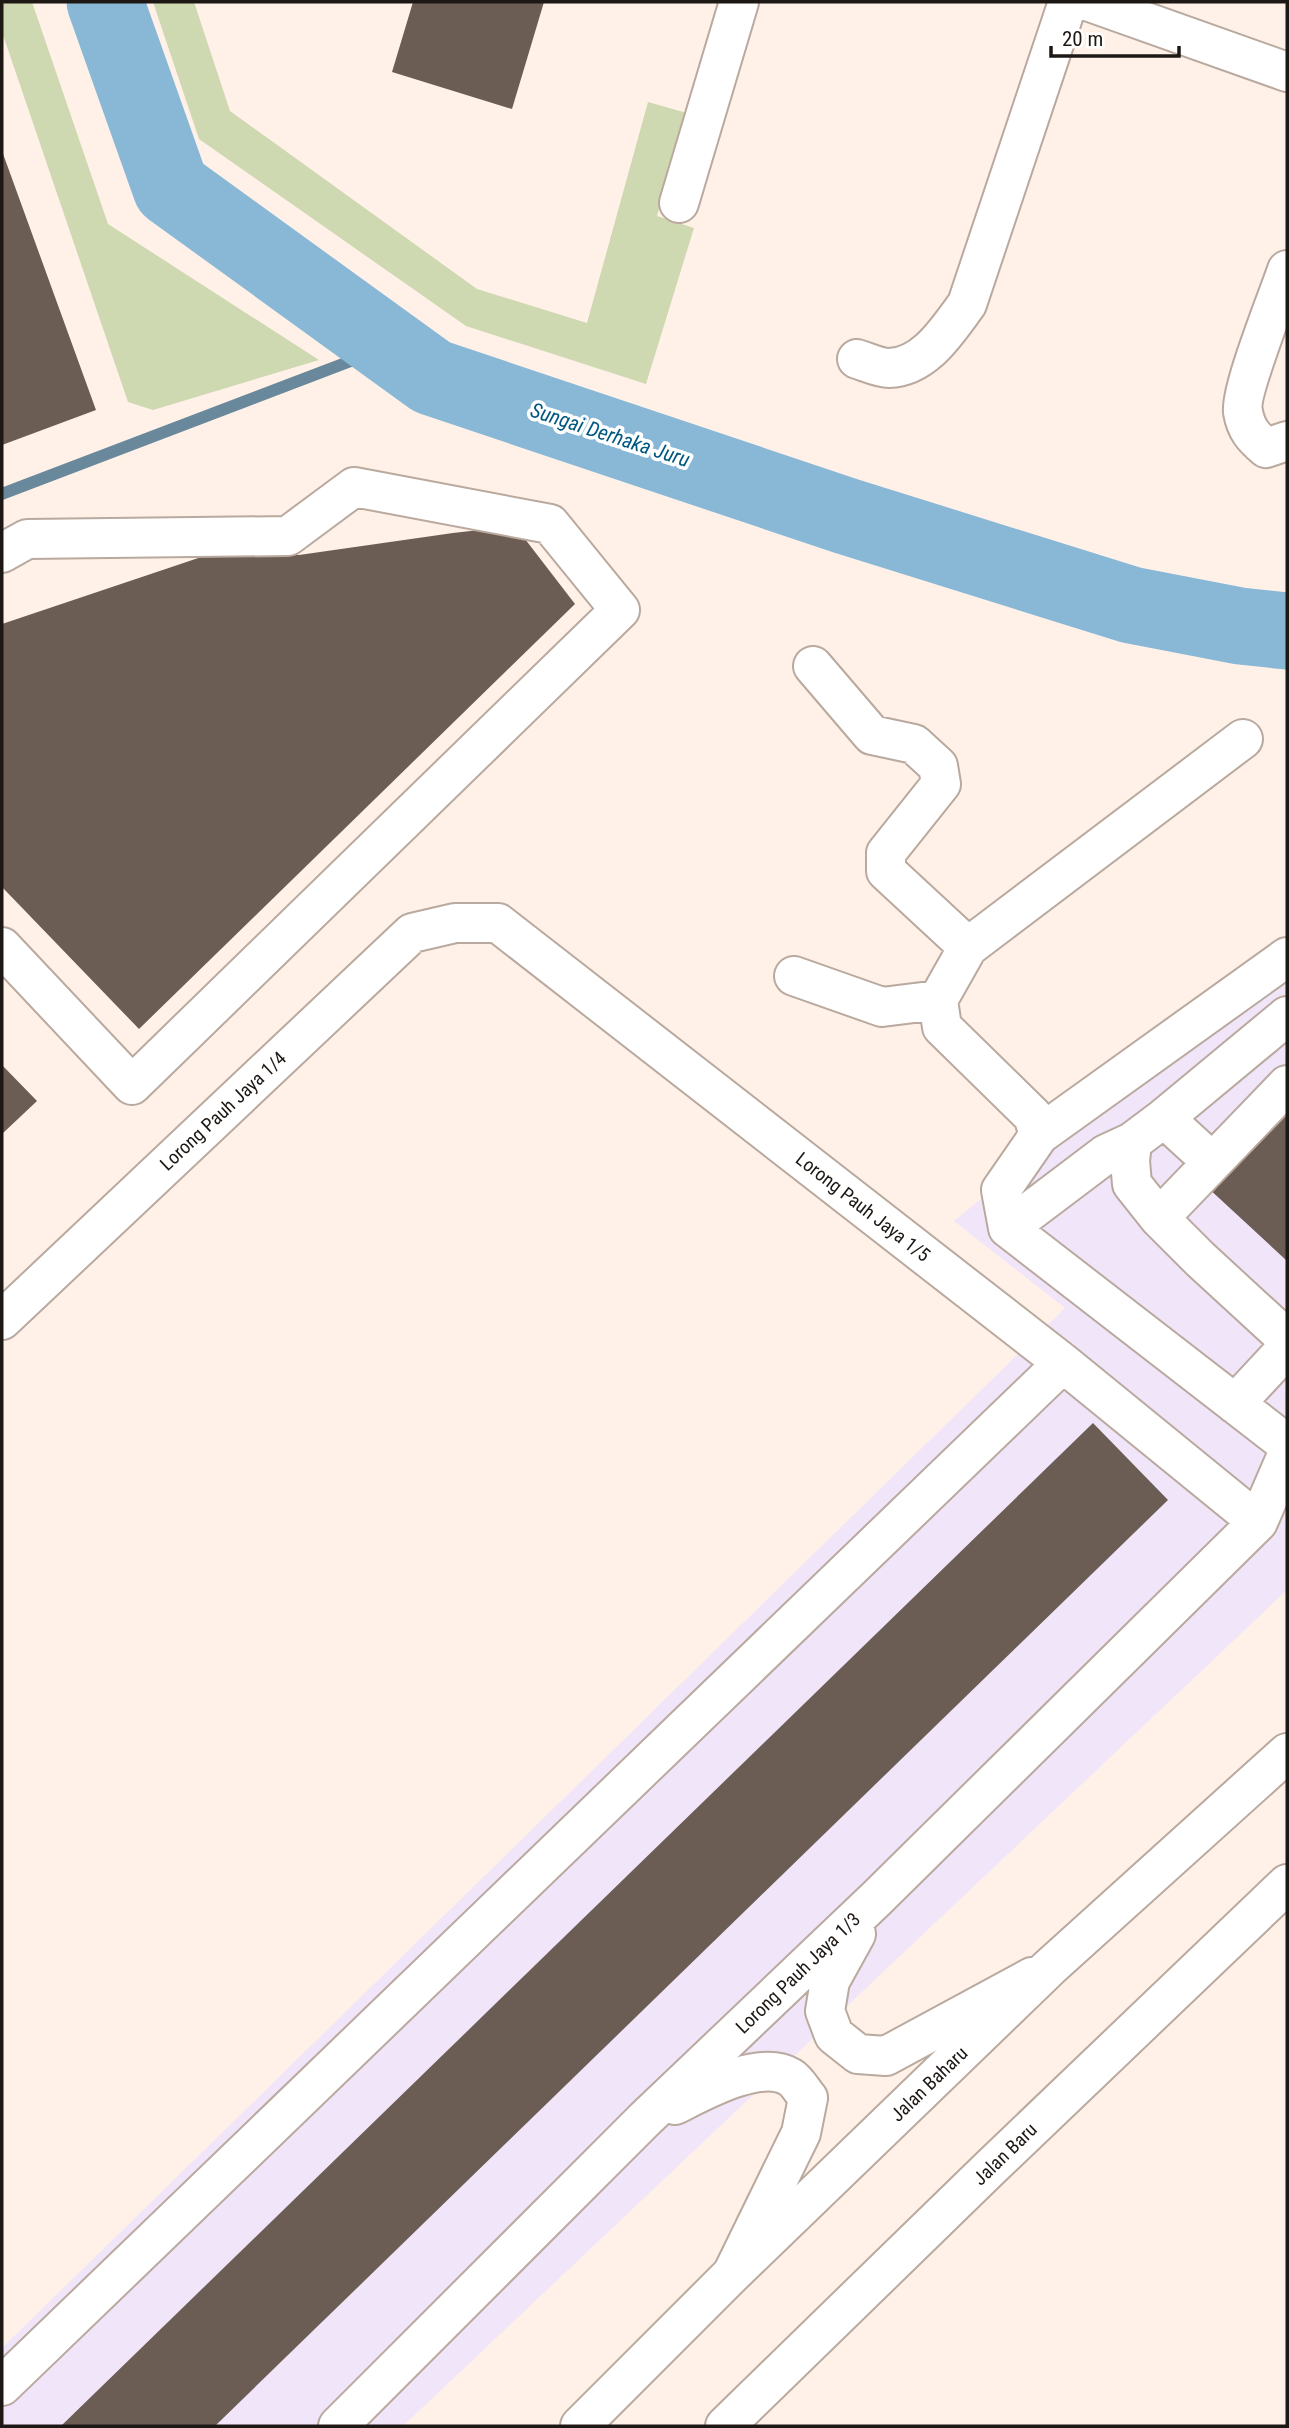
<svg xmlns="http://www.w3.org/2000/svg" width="1289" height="2428" viewBox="0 0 1289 2428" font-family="'Roboto Condensed',sans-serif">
	<rect width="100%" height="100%" fill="#fff1e8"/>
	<path fill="#f0e5f9" d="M 1287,950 L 1287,1590 L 403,2426 L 2,2426 L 2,2348 L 1065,1308 L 954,1221 Z"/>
	<path fill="#ced8b1" d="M 2,2 L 32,2 L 108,224 L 319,360 L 153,410 L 128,402 L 2,32 Z
		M 153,2 L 194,2 L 230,111 L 477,289 L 587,323 L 648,102 L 687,113 L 657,216 L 694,228 L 646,384 L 466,326 L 199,139 Z"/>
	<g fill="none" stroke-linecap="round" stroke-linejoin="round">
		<path stroke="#69889c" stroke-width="12" d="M 2,494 L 390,346"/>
		<path stroke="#89b8d6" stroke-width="77" d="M 105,2 L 171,188 L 432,377 L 846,516 L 1131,605 L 1240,626 L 1287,631"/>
	</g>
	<path fill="#6c5d54" d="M 413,2 L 544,2 L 512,109 L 392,72 Z
		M 2,151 L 96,410 L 2,445 Z
		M 515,526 L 575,604 L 139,1029 L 2,887 L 2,624 L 237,545 L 299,555 L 453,533 Z
		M 2,1065 L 37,1101 L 2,1134 Z
		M 1287,1105 L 1287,1261 L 1206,1186 Z
		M 1093,1423 L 1168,1500 L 215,2426 L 61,2426 Z"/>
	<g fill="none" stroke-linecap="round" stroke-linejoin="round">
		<g stroke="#b9a99e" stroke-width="42">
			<path id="minor" d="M 1090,2 L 1287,72
				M 679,203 L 739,2
				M 1287,270 C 1279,294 1239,393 1243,412 C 1246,429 1253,437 1266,448 L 1287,441
				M 857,359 C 867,362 879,368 889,368 C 925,367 947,331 967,304 L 1068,2
				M 2,553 L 27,539 L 288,536 L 354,487 L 550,524 L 620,610 L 132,1085 L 2,947
				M 813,666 L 872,735 L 914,744 L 938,766 L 941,784 L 886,853 L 886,871 L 968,947 L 938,1000 L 942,1027 L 1033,1116 L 1039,1135 L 1001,1190 L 1008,1228 L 1287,1444
				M 968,947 L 1243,739
				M 794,976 L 882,1007 L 938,1000
				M 1164,1118 L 1212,1162
				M 1039,1135 L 1287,957
				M 1132,1142 L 1130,1161 L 1132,1184 L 1159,1218 L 1200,1259 L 1287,1339
				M 1159,1218 L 1287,1085
				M 1008,1228 L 1106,1154 L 1132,1142 L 1164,1118 L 1287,1016
				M 2,1320 L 412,933 L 455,923 L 498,923 L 1063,1363 L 1258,1522
				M 1235,1404 L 1287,1348
				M 856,1934 L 830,1981 L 825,2011 L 834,2035 L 858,2054 L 886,2056 L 1032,1977
				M 675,2105 C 703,2091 760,2059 790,2077 C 797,2081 803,2092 808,2098 L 801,2133 L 734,2270
				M 2,2386 L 1063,1363
				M 338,2426 L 645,2119 L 876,1899 L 1258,1522 L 1287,1455"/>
		</g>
		<g stroke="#b9a99e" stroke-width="42">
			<path id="highway" d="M 580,2426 L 731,2275 L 1050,1967 L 1287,1753
				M 725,2426 L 989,2169 L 1287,1884"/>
		</g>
		<use href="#minor" stroke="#fff" stroke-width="38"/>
		<use href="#highway" stroke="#fff" stroke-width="38"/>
	</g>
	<g text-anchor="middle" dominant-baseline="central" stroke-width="7" stroke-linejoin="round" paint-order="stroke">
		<g font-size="19" fill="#1e1814" stroke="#fff">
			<text transform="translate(223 1111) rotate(-43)">Lorong Pauh Jaya 1/4</text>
			<text transform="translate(863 1207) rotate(38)">Lorong Pauh Jaya 1/5</text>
			<text transform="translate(798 1973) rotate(-44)">Lorong Pauh Jaya 1/3</text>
			<text transform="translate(929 2084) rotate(-44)">Jalan Baharu</text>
			<text transform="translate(1005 2154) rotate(-44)">Jalan Baru</text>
		</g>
		<g font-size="21" font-style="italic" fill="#005880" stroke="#fff">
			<text transform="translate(610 435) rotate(18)">Sungai Derhaka Juru</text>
		</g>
	</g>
	<rect width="1289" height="2428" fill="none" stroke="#1e1814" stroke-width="7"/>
	<path d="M1051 46v10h128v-10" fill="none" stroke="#1e1814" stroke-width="3.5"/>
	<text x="1062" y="46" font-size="21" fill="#1e1814" stroke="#ffffff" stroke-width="5" paint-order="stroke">20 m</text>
</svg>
